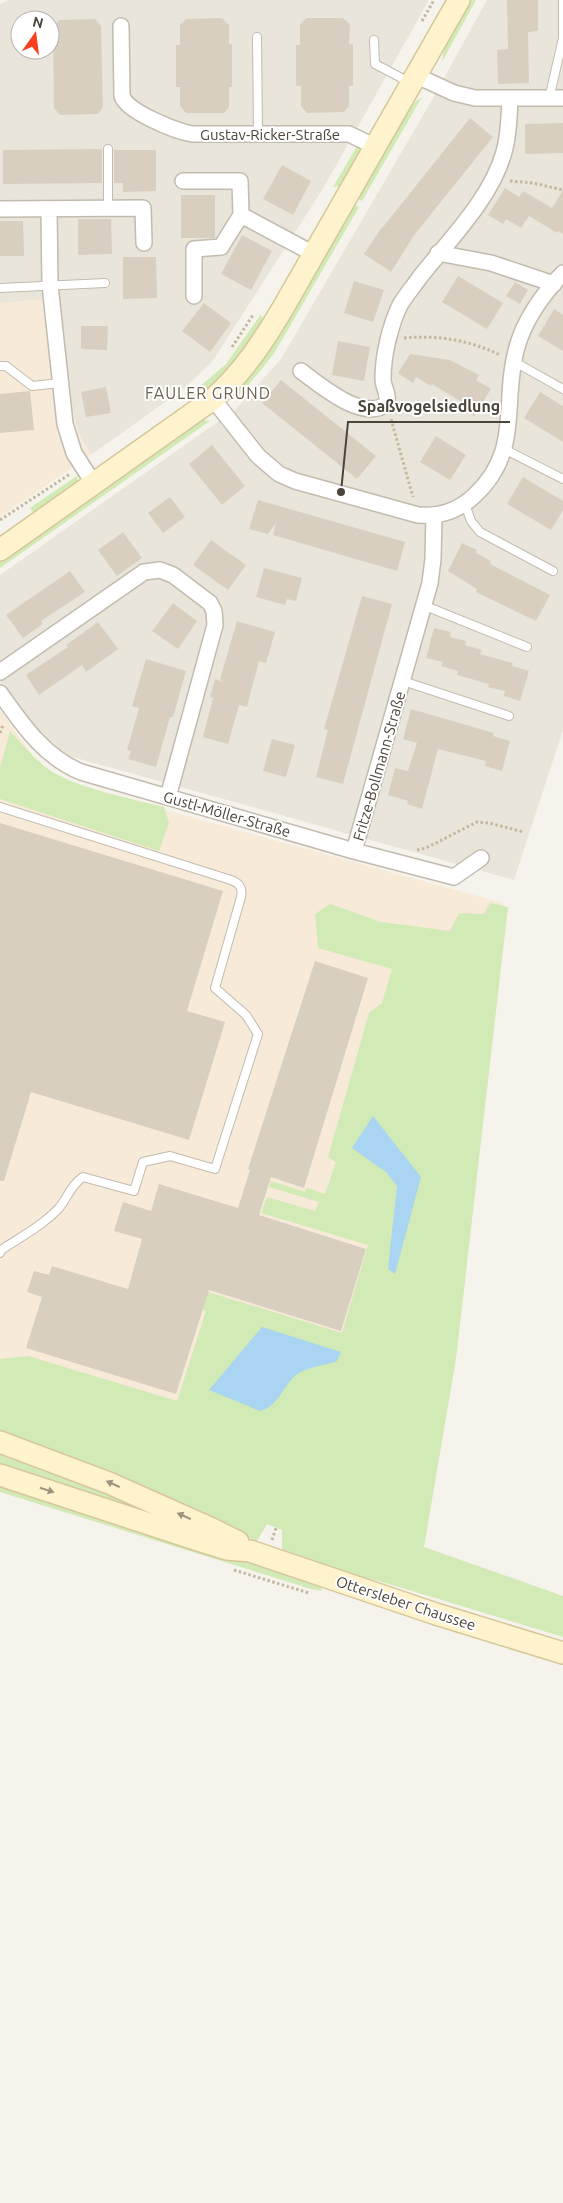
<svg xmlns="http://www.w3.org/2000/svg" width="563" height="2203" viewBox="0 0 563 2203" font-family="Ubuntu,sans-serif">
	<rect width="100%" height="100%" fill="#f6f3ec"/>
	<path fill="#eae5da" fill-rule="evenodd" d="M 8,0 L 429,0 L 324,187 L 212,362 L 182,390 L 91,455 L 79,434 L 68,396 L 56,299 L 0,303 L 0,4 ZM 20,20 L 50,20 L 50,50 L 20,50 Z
		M 487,0 L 563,0 L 563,730 L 514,880 L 51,751 L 0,682 L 0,575 L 236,409 L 281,359 L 429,105 Z"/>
	<path fill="#f7ead8" d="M 56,298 L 68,396 L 79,434 L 91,455 L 0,517 L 0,303 Z
		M 0,710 L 38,764 L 71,784 L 503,903 L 412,1587 L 90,1442 L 0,1414 Z"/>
	<path fill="#d2eab5" d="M 470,0 L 476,0 L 442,62 L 444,48 Z
		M 422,97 L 362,201 L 358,199 L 410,108 L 416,101 Z
		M 357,146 L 362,151 L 341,186 L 333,187 Z
		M 355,205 L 359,207 L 275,352 L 261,370 L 235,400 L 237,392 L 269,350 Z
		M 261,314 L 263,321 C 242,352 223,379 192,401 L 184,400 L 226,364 Z
		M 202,420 L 210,421 L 0,568 L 0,562 Z
		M 78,475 L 77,482 L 34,514 L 30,508 Z
		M 10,731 C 23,745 35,760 51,771 C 77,788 133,799 164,807 L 169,823 L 159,851 L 0,799 L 0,768 Z
		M 490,903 L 508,907 L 456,1359 L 424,1547 L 563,1596 L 563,1637 L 379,1581 L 356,1576 L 282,1549 L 282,1530 L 267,1524 L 257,1541 L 0,1432 L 0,1359 L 28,1356 L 177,1401 L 206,1311 L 144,1291 L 149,1274 L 342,1333 L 368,1245 L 261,1213 L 267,1197 L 315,1211 L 319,1202 L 269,1187 L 271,1181 L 305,1192 L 307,1188 L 325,1194 L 336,1162 L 328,1157 L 369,1013 L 382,1003 L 392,969 L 318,948 L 315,914 L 330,904 L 381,922 L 450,931 L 459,913 L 484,914 Z
		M 0,1452 L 47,1469 L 181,1523 L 0,1466 Z
		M 0,1485 L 320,1585 L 322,1591 L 311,1589 L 0,1492 Z"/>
	<path fill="#a9d4f2" d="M 373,1116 L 421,1177 L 395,1274 L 388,1269 L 397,1186 L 386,1172 L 352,1148 Z
		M 262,1327 L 341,1352 L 337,1361 C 326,1365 309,1367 299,1373 C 284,1382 279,1407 260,1411 L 209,1390 Z"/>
	<path fill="#d8cfc1" d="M 507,0 L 538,0 L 538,31 L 528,32 L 529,83 L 498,84 L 497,50 L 508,49 Z
		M 222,18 L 229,25 L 229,44 L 232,44 L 232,87 L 229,87 L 229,107 L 224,113 L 186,113 L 180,106 L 180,87 L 176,87 L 176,45 L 180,45 L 180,25 L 186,19 Z
		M 306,18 L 343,18 L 350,24 L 349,44 L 353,44 L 353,86 L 349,86 L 349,106 L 344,112 L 307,113 L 301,106 L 301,86 L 296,86 L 296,45 L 300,45 L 300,25 Z
		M 95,19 L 101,26 L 103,107 L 98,114 L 60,115 L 54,108 L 53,27 L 59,20 Z
		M 470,118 L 493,137 L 415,234 L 391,272 L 364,254 L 382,227 L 383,227 Z
		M 563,123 L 563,153 L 525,154 L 525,124 Z
		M 99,149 L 102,150 L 102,183 L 3,184 L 3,150 Z
		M 114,150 L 156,150 L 156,191 L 123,192 L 123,183 L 114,183 Z
		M 282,165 L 311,181 L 293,215 L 263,199 Z
		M 505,188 L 519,197 L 523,191 L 552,208 L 563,190 L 563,234 L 558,231 L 557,233 L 529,216 L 521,228 L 506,219 L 503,224 L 488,215 Z
		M 181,195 L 215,195 L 215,238 L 181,238 Z
		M 78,219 L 111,219 L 112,254 L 78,255 Z
		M 0,221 L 23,221 L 24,256 L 0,256 Z
		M 242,235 L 272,251 L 251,290 L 221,274 Z
		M 123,257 L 156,257 L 157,298 L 123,299 Z
		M 458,276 L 503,303 L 487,329 L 442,302 Z
		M 354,281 L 384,290 L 373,322 L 344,313 Z
		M 515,282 L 528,290 L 520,304 L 506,296 Z
		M 204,303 L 231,323 L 210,352 L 182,331 Z
		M 554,309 L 563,315 L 563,351 L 538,336 Z
		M 81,326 L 108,326 L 107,350 L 81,349 Z
		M 338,341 L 370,347 L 364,381 L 332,375 Z
		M 410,354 L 450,360 L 479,375 L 476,380 L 491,389 L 474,416 L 459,407 L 462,402 L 432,384 L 431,386 L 416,377 L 413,383 L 398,373 Z
		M 281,380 L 376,456 L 357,479 L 262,403 Z
		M 106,387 L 111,413 L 86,417 L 81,392 Z
		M 30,391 L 34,430 L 0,433 L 0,394 Z
		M 540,392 L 563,406 L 563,442 L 524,418 Z
		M 436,436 L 466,455 L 450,480 L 420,462 Z
		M 212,445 L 245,486 L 222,505 L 189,464 Z
		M 523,477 L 563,501 L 563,510 L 551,530 L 507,504 Z
		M 170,497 L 185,517 L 163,533 L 148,513 Z
		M 258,500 L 405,542 L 397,571 L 273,535 L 276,523 L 268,534 L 249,529 Z
		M 123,532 L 142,558 L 117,576 L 98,550 Z
		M 211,540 L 246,565 L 228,590 L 193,565 Z
		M 462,543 L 477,550 L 476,553 L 491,561 L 490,564 L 550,595 L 536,621 L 476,592 L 477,589 L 448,571 Z
		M 264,568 L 302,578 L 296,601 L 287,599 L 285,605 L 256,597 Z
		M 70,571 L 85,592 L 41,621 L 43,624 L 23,638 L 6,615 Z
		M 362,596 L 392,604 L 343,784 L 316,777 L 328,730 L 324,729 Z
		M 173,603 L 197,621 L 178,649 L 152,631 Z
		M 237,621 L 275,632 L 266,663 L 259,661 L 247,707 L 239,705 L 228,744 L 203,737 L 213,698 L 210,697 L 215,679 L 224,682 L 220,679 Z
		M 98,622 L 118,649 L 86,672 L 82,665 L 39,695 L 26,675 L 68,647 L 66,645 Z
		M 434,628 L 451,632 L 450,637 L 466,641 L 465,645 L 482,650 L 480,654 L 513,663 L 512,666 L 529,671 L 520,701 L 504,696 L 505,691 L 488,687 L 489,684 L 457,675 L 458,671 L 441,666 L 443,662 L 426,658 Z
		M 146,659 L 186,671 L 173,717 L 170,717 L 156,767 L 128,759 L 131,751 L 127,750 L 139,708 L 132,706 Z
		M 411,709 L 494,733 L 493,736 L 510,741 L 502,771 L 485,766 L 486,761 L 438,749 L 422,809 L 407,804 L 408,801 L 388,795 L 395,768 L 408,771 L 417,743 L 403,739 Z
		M 272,739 L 295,745 L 286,777 L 263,771 Z
		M 0,823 L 223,891 L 187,1011 L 225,1022 L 189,1140 L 31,1092 L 4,1181 L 0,1181 Z
		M 315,961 L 368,978 L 304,1188 L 271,1177 L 259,1215 L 366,1249 L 341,1331 L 209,1290 L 176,1394 L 26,1348 L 42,1297 L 27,1292 L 34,1271 L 49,1275 L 52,1266 L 128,1289 L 142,1239 L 114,1231 L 123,1202 L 151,1211 L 159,1184 L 238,1208 L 250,1170 L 248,1169 Z"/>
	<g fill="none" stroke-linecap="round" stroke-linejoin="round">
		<g stroke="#c2bbae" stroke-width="10">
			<path id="lane" d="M 257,37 L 258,133
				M 374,40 L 375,64 L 411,83
				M 549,99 L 563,38 L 563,0
				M 108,149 L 108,208
				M 0,288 L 105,283
				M 513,361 L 563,389
				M 0,366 L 6,366 L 32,386 L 60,383
				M 504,449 L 563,479
				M 465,504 L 471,521 L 480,532 L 553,571
				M 423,605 L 527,647
				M 403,681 L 509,716
				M 0,807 L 231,880 C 239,883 243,887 241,897 L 215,988 L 246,1015 L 258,1034 L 215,1169 L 170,1156 L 143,1162 L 134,1191 L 83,1177 C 71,1185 68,1197 59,1208 C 43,1225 21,1237 1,1250 L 0,1253"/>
		</g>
		<g stroke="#c2bbae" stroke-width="18">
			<path id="street" d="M 121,26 L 122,96 C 127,112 176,131 192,134 L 349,134 L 376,147
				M 417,76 L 454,93 L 475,98 L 563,98
				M 183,181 L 240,181 L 241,215 L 314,254
				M 0,209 L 143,208 L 144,243
				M 49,209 L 50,285 L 65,424 L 74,453 L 94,484
				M 438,253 L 491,263 L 554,284
				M 194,296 L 194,249 L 221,247 L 241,215
				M 301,371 C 320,385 363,422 386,404 C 390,395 383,388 383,379 C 383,355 390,326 400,305 C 406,295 413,287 420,277 C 449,240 491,199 504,152 C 509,135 509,116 510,99
				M 213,399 L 258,456 L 279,474 L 295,481 L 418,515 C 440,517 458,511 474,496 C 523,451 501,403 517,347 C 525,319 543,294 563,273
				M 0,672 L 144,572 L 160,570 L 173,575 L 210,603 L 214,611 L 215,625 L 168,797
				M 0,693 C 22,724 44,757 81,772 L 354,851 L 454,877 L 481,858
				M 354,851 L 430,583 L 433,559 L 434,515"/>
		</g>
		<g stroke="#d6c79b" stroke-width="24">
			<path id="secondary" d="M 0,550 L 213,399 C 244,371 262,343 283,308 L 459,0
				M 0,1442 L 109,1483 L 210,1528 L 238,1542
				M 0,1475 L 195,1539 L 227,1549 L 250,1551 L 436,1614 L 563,1653"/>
		</g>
		<path stroke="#c4b79f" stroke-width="3" stroke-dasharray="2.5 2.5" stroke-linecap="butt" d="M 422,21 L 434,0
			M 510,181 L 533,183 L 563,190
			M 404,338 C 439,335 469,340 500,355
			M 232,347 L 253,315
			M 391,419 L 413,497
			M 0,520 L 70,474
			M 0,733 L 3,725
			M 417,850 L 426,848 L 477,822 L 489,823 L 524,832
			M 272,1540 L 276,1528
			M 234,1570 L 309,1593"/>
		<use href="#lane" stroke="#fff" stroke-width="8"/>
		<use href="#street" stroke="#fff" stroke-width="15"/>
		<use href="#secondary" stroke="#fff3cd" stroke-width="21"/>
	</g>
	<defs><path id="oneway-solid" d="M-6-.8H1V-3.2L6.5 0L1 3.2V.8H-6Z" transform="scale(1.25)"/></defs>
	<g fill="#9c937c">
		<use href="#oneway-solid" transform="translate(113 1484) rotate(-156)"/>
		<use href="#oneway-solid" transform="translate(47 1490) rotate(18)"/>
		<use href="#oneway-solid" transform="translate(184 1516) rotate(-156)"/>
	</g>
	<g text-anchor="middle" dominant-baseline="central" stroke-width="4" stroke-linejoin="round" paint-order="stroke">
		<g font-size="15" fill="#4b4439" stroke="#fff">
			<text x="270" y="134">Gustav-Ricker-Straße</text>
			<text transform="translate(379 766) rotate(-74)">Fritze-Bollmann-Straße</text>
			<text transform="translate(227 814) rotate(16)">Gustl-Möller-Straße</text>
			<text transform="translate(406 1603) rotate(18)">Ottersleber Chaussee</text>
		</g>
		<g font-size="16" letter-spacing="1" fill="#6e6250" stroke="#fff">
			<text x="208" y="393">FAULER GRUND</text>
		</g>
	</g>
	<path fill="none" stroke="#4b4439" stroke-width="2" d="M341 492L348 422H510"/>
	<circle fill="#4b4439" stroke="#fff" stroke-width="2" cx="341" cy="492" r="5"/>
	<g font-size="16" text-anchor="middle" font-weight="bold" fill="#4b4439" stroke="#fff" stroke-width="4" stroke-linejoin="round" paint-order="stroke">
		<text x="429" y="412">Spaßvogelsiedlung</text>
	</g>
	<g transform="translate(35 35) rotate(14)"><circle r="24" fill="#ffffff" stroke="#b7b4b0"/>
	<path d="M0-4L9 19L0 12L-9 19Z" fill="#fc3f1d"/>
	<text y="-8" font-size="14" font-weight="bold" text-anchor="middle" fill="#4b4439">N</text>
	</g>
</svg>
